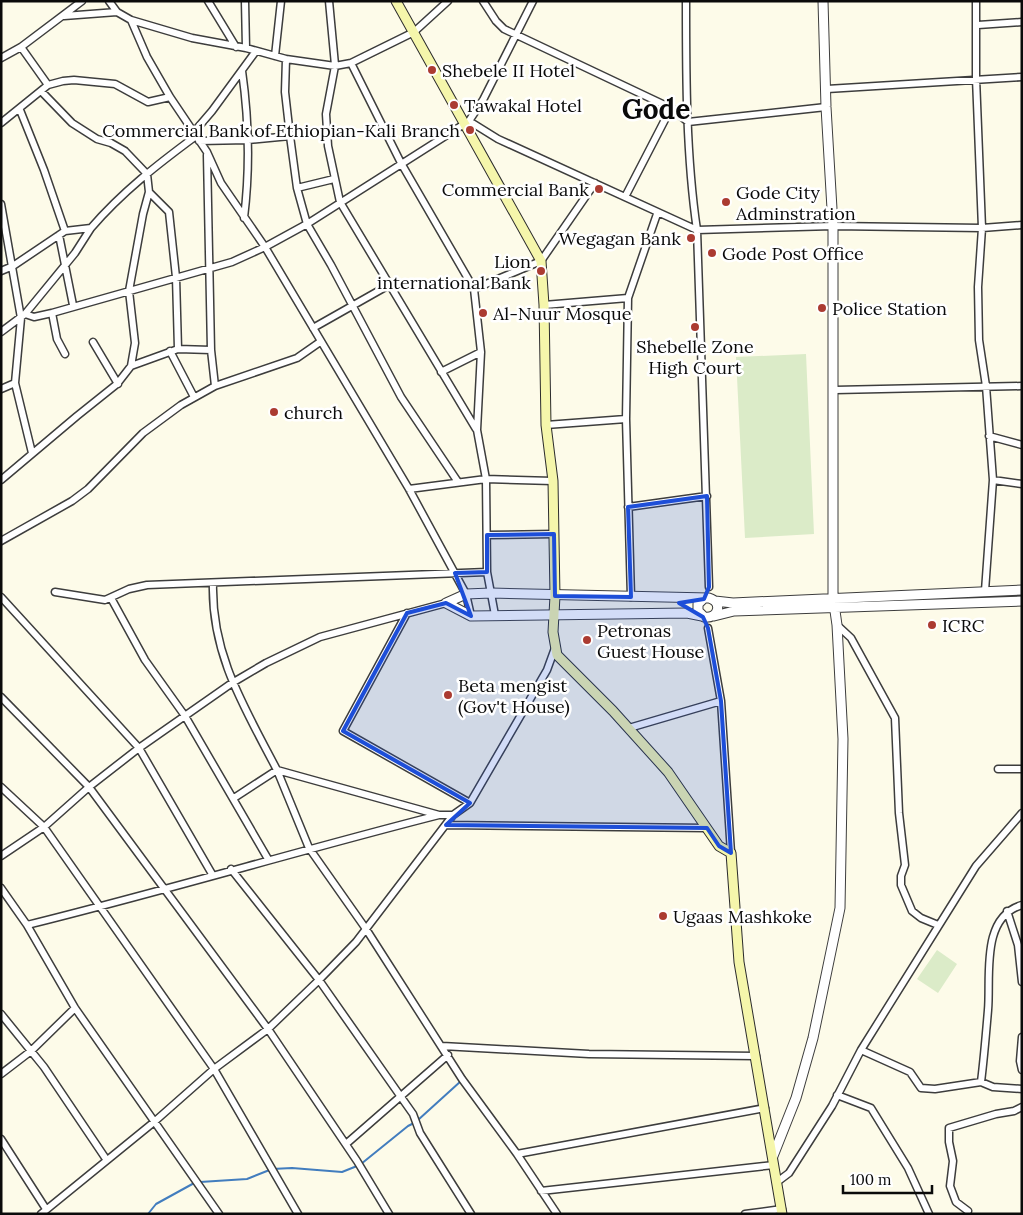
<svg xmlns="http://www.w3.org/2000/svg" width="1023" height="1215" viewBox="0 0 1023 1215" font-family="Lora,serif">
	<rect width="100%" height="100%" fill="#fdfbe9"/>
	<path fill="#dbebc8" d="M 806,354 L 814,534 L 745,538 L 736,357 Z
		M 937,950 L 957,964 L 938,993 L 917,979 Z"/>
	<g fill="none" stroke-linecap="round" stroke-linejoin="round">
		<path stroke="#427dbe" stroke-width="2" d="M 418,1120 L 461,1081
			M 361,1164 L 408,1126 L 414,1123
			M 200,1182 L 247,1179 L 272,1169 L 292,1168 L 342,1172 L 357,1166
			M 148,1214 L 156,1204 L 196,1182"/>
		<g stroke="#3d3d3d" stroke-width="9">
			<path id="minor" d="M 109,1 L 117,12 L 131,20 L 147,57 L 170,97 L 207,152 L 221,183 L 265,247 L 409,489 L 466,594 L 471,616
				M 208,1 L 236,47
				M 245,1 L 246,48
				M 329,1 L 335,65
				M 483,1 L 496,21 L 504,29 L 671,108 L 688,122 L 826,107
				M 686,1 C 686,77 686,155 697,230 L 709,587
				M 976,1 L 976,78 L 982,228 L 978,287 L 979,340 L 986,386 L 993,480 L 985,591
				M 64,16 L 117,12
				M 131,20 L 192,38 L 246,48 L 286,59 L 335,66 L 351,63 L 414,32 L 448,1
				M 978,25 L 1022,22
				M 21,47 L 48,85
				M 275,56 L 281,1
				M 1,58 L 21,47 L 82,1
				M 286,59 L 285,92 L 290,136 L 297,188 L 307,224 L 331,265 L 401,397 L 458,482
				M 351,63 L 401,163 L 474,289 L 481,352 L 477,430 L 486,479 L 487,572 L 495,615
				M 335,66 L 326,114 L 328,146 L 340,202 L 476,429
				M 242,71 C 249,120 250,169 244,218
				M 827,89 L 1022,77
				M 20,110 L 44,170 L 65,231
				M 469,121 L 498,139 L 697,230 L 833,226 L 982,228 L 1022,225
				M 1,123 L 48,85 L 63,81 L 74,80 L 115,84 L 148,102 L 170,97
				M 194,132 L 212,111 L 256,51
				M 199,141 L 248,140 L 290,136
				M 207,155 L 211,350 L 215,386
				M 297,188 L 334,179
				M 149,192 L 169,212 L 176,277 L 178,349
				M 625,197 L 671,108
				M 1,204 L 21,318 L 15,383 L 32,453
				M 59,235 L 73,305
				M 1,271 L 13,266 L 65,231 L 91,228 C 122,192 158,164 196,136
				M 474,289 L 541,261 L 595,183
				M 544,305 L 628,298
				M 52,313 L 57,339 L 65,354
				M 25,314 L 75,253 L 91,228
				M 313,328 L 389,285
				M 1,332 L 25,314 L 34,317 L 52,313 L 232,262 L 265,247 L 307,224 L 469,121 L 483,100 L 533,1
				M 93,342 L 118,384
				M 170,351 L 194,397
				M 131,366 L 178,349 L 211,350
				M 441,372 L 481,352
				M 1,389 L 15,383
				M 835,390 L 1022,386
				M 546,425 L 626,419
				M 989,436 L 1022,445
				M 1,480 L 77,416 L 117,384 L 131,366 L 135,343 L 129,291 L 143,214 L 149,192 L 147,174 L 125,151 L 111,143 L 97,139 L 72,123 L 41,91
				M 993,480 L 1022,484
				M 409,489 L 486,479 L 553,481
				M 628,507 L 707,496
				M 487,535 L 554,534
				M 1,541 L 72,501 L 88,489 L 143,433 L 181,405 L 215,386 L 297,358 L 320,342
				M 213,583 C 211,655 245,708 277,770 L 439,815 L 453,815
				M 55,592 L 105,600 L 129,589 L 147,585 L 487,572
				M 1,597 L 139,748 L 212,874
				M 631,597 L 626,419 L 628,298 L 657,214
				M 111,598 L 145,660 L 185,716 L 268,859
				M 407,613 L 343,731 L 470,803
				M 837,625 L 851,638 L 895,718 L 899,813 L 905,865 L 901,876 L 901,885 L 912,911 L 921,918 L 938,925
				M 708,628 L 721,701 L 731,853
				M 1,697 L 89,787 L 268,1029 L 357,1161 L 389,1214
				M 629,728 L 721,701
				M 998,769 L 1022,769
				M 1,787 L 44,827 L 214,1069 L 298,1214
				M 234,798 L 277,770 L 309,848 L 366,929 L 462,1079 L 517,1154 L 557,1214
				M 446,825 L 707,828
				M 1,856 L 44,827 L 89,787 L 139,748 L 232,683 L 266,663 L 320,637 L 446,603
				M 231,869 L 319,980 L 401,1097 L 413,1114 L 420,1133 L 471,1214
				M 1,888 L 27,925 L 75,1008 L 219,1214
				M 1022,905 C 980,917 991,977 988,1010 C 986,1034 984,1058 981,1082 L 993,1087 L 1022,1089
				M 1007,911 L 1018,945 L 1022,982
				M 27,925 C 165,891 301,850 439,815
				M 1,1014 L 44,1067 L 106,1159
				M 1022,1037 L 1020,1061 L 1022,1070
				M 442,1046 L 589,1054 L 756,1056
				M 861,1050 L 910,1072 L 921,1088 L 935,1089 L 981,1082
				M 1,1074 L 31,1051 L 75,1008
				M 837,1095 L 871,1108 L 908,1168 L 929,1214
				M 1,1139 L 46,1209
				M 346,1144 L 448,1055
				M 517,1154 L 765,1108
				M 777,1182 L 789,1173 L 832,1106 L 861,1050 L 976,866 L 1022,813
				M 541,1191 L 774,1165
				M 968,1211 L 956,1202 L 950,1186 L 953,1161 L 949,1142 L 949,1128 L 996,1114 L 1014,1111 L 1022,1107
				M 41,1214 L 154,1122 L 214,1069 L 268,1029 L 319,980 L 356,942 L 453,815 L 470,803 L 547,670 L 555,648
				M 745,1214 L 782,1209"/>
		</g>
		<g stroke="#3d3d3d" stroke-width="11">
			<path id="tertiary" d="M 715,601 L 733,603 L 1022,590
				M 446,603 L 466,594 L 491,593 L 709,598 C 723,602 719,619 704,617 L 698,611 L 698,604 L 703,599
				M 446,603 L 471,616 L 687,613 L 702,616
				M 714,616 L 734,611 L 1022,601
				M 773,1156 L 796,1098 L 813,1038 L 840,908 L 843,739 L 837,625 L 833,597 L 833,226 L 826,107 L 823,1"/>
		</g>
		<g stroke="#2c2c2c" stroke-width="11">
			<path id="secondary" d="M 396,1 L 541,261 L 544,305 L 546,425 L 553,481 L 555,596 L 553,632 L 557,655 L 613,711 L 668,772 L 719,846 L 731,853 L 739,962 L 782,1214"/>
		</g>
		<use href="#minor" stroke="#fff" stroke-width="6"/>
		<use href="#tertiary" stroke="#fff" stroke-width="9"/>
		<use href="#secondary" stroke="#f5f6ab" stroke-width="9"/>
	</g>
	<path fill="#1d4ed8" fill-opacity="0.2" stroke="#1d4ed8" stroke-width="4" stroke-linejoin="round" d="M 707,496 L 709,587 L 704,599 L 679,603 L 703,617 L 708,628 L 721,701 L 731,853 L 719,846 L 707,828 L 446,825 L 470,803 L 343,731 L 407,613 L 446,603 L 471,616 L 455,573 L 487,572 L 487,535 L 554,534 L 555,596 L 631,597 L 628,507 Z"/>
	<g fill="#ab3b31" stroke="#fff" stroke-width="2">
		<circle cx="432" cy="70" r="5"/>
		<circle cx="454" cy="105" r="5"/>
		<circle cx="470" cy="130" r="5"/>
		<circle cx="599" cy="189" r="5"/>
		<circle cx="726" cy="202" r="5"/>
		<circle cx="691" cy="238" r="5"/>
		<circle cx="712" cy="253" r="5"/>
		<circle cx="541" cy="271" r="5"/>
		<circle cx="822" cy="308" r="5"/>
		<circle cx="483" cy="313" r="5"/>
		<circle cx="695" cy="327" r="5"/>
		<circle cx="274" cy="412" r="5"/>
		<circle cx="932" cy="625" r="5"/>
		<circle cx="587" cy="640" r="5"/>
		<circle cx="448" cy="695" r="5"/>
		<circle cx="663" cy="916" r="5"/>
	</g>
	<g text-anchor="middle" dominant-baseline="central" stroke-width="5" stroke-linejoin="round" paint-order="stroke">
		<g font-size="18" fill="#0a0a0a" stroke="#fff" text-anchor="start">
			<text x="442" y="70">Shebele II Hotel</text>
			<text x="464" y="105">Tawakal Hotel</text>
			<text x="460" y="130" text-anchor="end">Commercial Bank of Ethiopian-Kali Branch</text>
			<text x="589" y="189" text-anchor="end">Commercial Bank</text>
			<text x="736" y="192">Gode City<tspan x="736" dy="21">Adminstration</tspan></text>
			<text x="681" y="238" text-anchor="end">Wegagan Bank</text>
			<text x="722" y="253">Gode Post Office</text>
			<text x="531" y="261" text-anchor="end">Lion<tspan x="531" dy="21">international Bank</tspan></text>
			<text x="832" y="308">Police Station</text>
			<text x="493" y="313">Al-Nuur Mosque</text>
			<text x="695" y="346" text-anchor="middle">Shebelle Zone<tspan x="695" dy="21">High Court</tspan></text>
			<text x="284" y="412">church</text>
			<text x="942" y="625">ICRC</text>
			<text x="597" y="630">Petronas<tspan x="597" dy="21">Guest House</tspan></text>
			<text x="458" y="685">Beta mengist<tspan x="458" dy="21">(Gov't House)</tspan></text>
			<text x="673" y="916">Ugaas Mashkoke</text>
		</g>
		<g font-size="28" font-weight="bold" fill="#0a0a0a" stroke="#fff">
			<text x="656" y="109">Gode</text>
		</g>
	</g>
	<rect width="1023" height="1215" fill="none" stroke="#0a0a0a" stroke-width="5"/>
	<path d="M843 1185v8h89v-8" fill="none" stroke="#0a0a0a" stroke-width="2.5"/>
	<text x="850" y="1185" font-size="15" fill="#0a0a0a" stroke="#ffffff" stroke-width="4" paint-order="stroke">100 m</text>
</svg>
